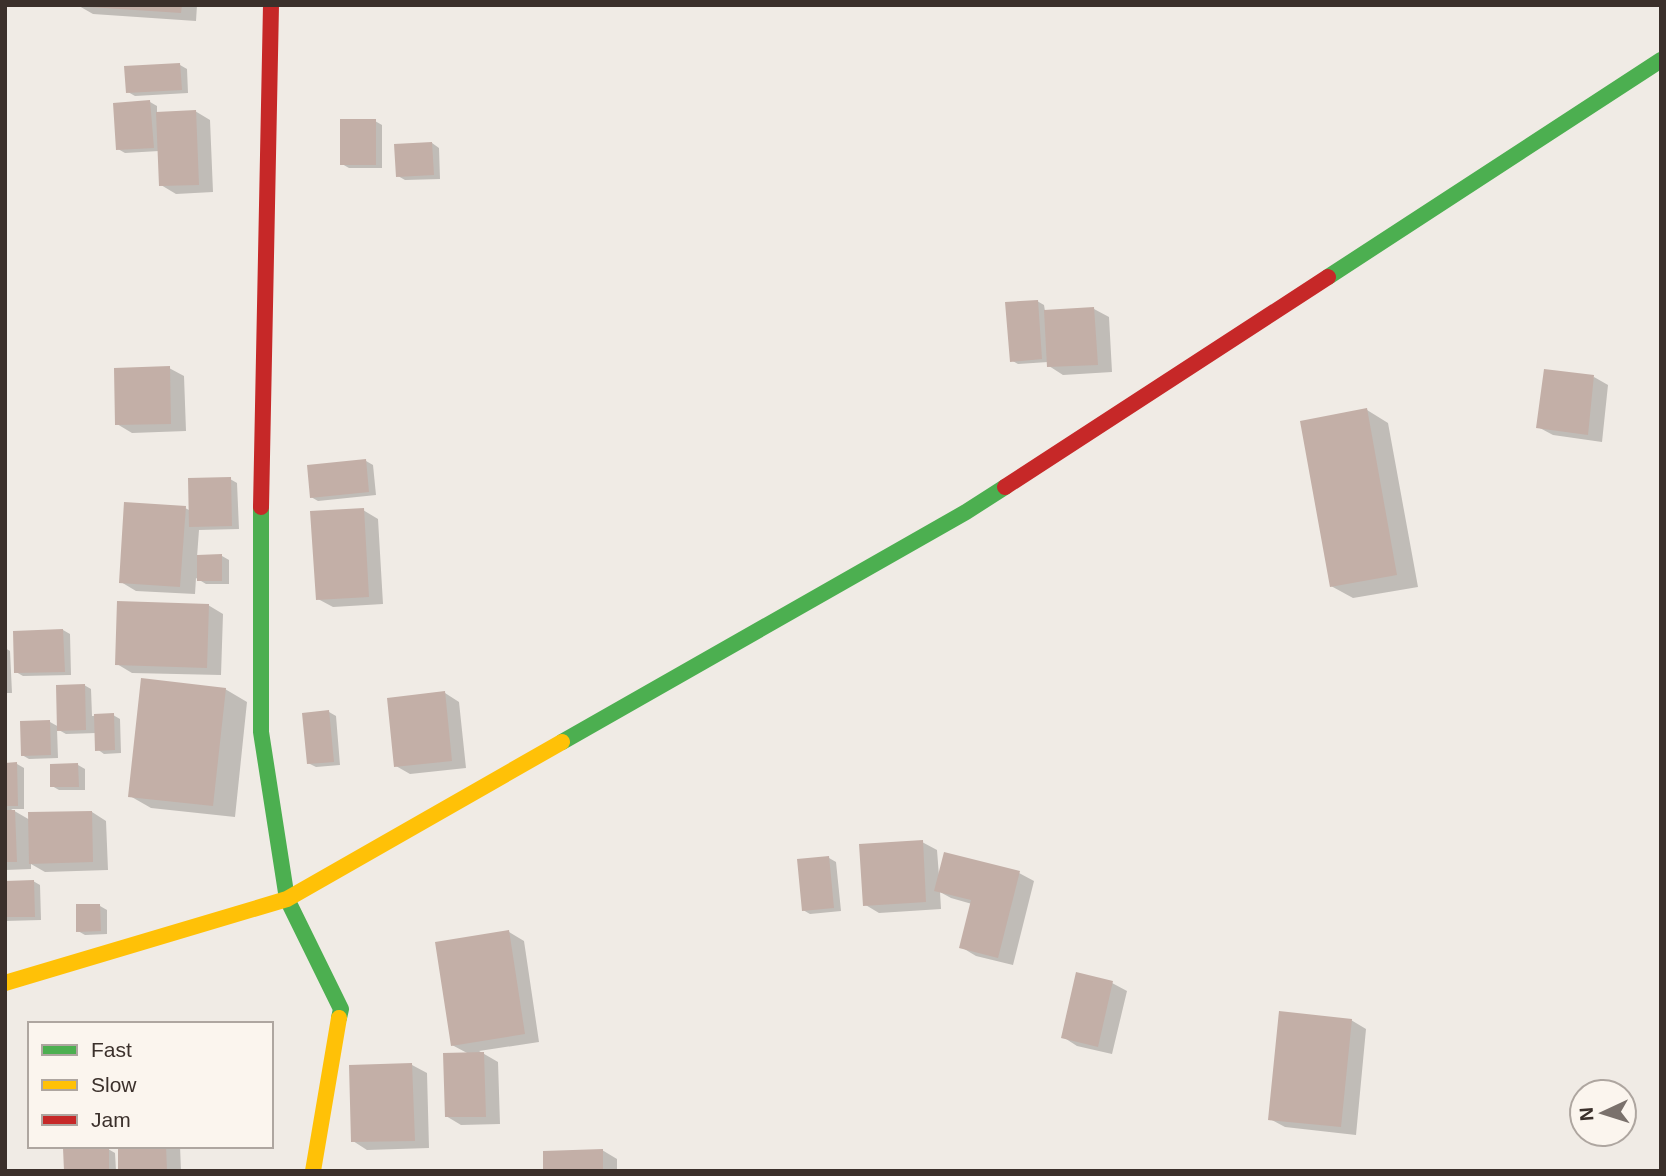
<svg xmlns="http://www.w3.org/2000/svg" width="1666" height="1176" viewBox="0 0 1666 1176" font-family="Arial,sans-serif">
	<rect width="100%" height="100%" fill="#f0ebe5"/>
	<path fill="#0003" d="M 197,5 L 196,21 L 93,14 L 79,6 Z
		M 180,65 L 187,69 L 188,93 L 135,96 L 128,92 Z
		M 150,102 L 157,106 L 157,113 L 195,111 L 210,120 L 213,192 L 176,194 L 161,185 L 159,151 L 125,153 L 118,149 Z
		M 375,121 L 382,125 L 382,168 L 349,168 L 342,164 Z
		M 432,143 L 439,148 L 440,179 L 405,180 L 398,176 Z
		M 1037,301 L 1044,305 L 1045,311 L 1094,309 L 1109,317 L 1112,372 L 1063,375 L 1049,366 L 1048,362 L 1018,364 L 1011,360 Z
		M 169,368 L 184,376 L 186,431 L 132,433 L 117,424 Z
		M 1594,377 L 1608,385 L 1602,442 L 1553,435 L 1538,427 Z
		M 1367,410 L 1388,423 L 1418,587 L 1353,598 L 1331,586 Z
		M 366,461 L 373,465 L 376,495 L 318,501 L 311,497 Z
		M 230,479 L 237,483 L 239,529 L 199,530 L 197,557 L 222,556 L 229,560 L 229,584 L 206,584 L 196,578 L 195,594 L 136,591 L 121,582 L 185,508 L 191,511 Z
		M 363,510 L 378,519 L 383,604 L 333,607 L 318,599 Z
		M 208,605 L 223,614 L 221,675 L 132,673 L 117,664 Z
		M 63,630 L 70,634 L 71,675 L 23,676 L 16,672 Z
		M 5,648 L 10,651 L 12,693 L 5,693 Z
		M 84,685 L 91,689 L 92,716 L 113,715 L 120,719 L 121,753 L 104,754 L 97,749 L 96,733 L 66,734 L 57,729 L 58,758 L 29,759 L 22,755 L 50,722 L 59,727 Z
		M 225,689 L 247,702 L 235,817 L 151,808 L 130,796 Z
		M 445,693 L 459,702 L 466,768 L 410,774 L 396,766 Z
		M 329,712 L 336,716 L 340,765 L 316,767 L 308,763 Z
		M 5,764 L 17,764 L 24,768 L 24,809 L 11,809 L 30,820 L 92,812 L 106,821 L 108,870 L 45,872 L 31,864 L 31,869 L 5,870 Z
		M 78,765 L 85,769 L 85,790 L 59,790 L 52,786 Z
		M 922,842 L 937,850 L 939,876 L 1019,873 L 1034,881 L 1013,965 L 976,956 L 961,947 L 972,904 L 951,898 L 940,892 L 941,909 L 879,913 L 864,904 Z
		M 829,858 L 836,862 L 841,911 L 810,914 L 803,910 Z
		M 33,881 L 40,885 L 41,920 L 5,921 L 5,882 Z
		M 100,906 L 107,910 L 107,934 L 85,935 L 78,931 Z
		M 509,932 L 524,941 L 539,1042 L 479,1051 L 498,1062 L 500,1124 L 461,1125 L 446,1116 L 469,1054 L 452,1045 Z
		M 1112,983 L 1127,991 L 1112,1054 L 1077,1046 L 1063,1037 Z
		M 1351,1020 L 1366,1029 L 1356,1135 L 1285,1127 L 1270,1119 Z
		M 412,1065 L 427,1073 L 429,1148 L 367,1150 L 353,1141 Z
		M 119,1146 L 180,1146 L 181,1171 L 120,1171 Z
		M 108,1149 L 115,1153 L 116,1171 L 66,1171 Z
		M 602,1150 L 617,1159 L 617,1171 L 545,1171 Z"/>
	<path fill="#c3afa7" d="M 89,5 L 182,5 L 181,13 L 89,7 Z
		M 180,63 L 182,90 L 126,93 L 124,66 Z
		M 150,100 L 154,148 L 116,150 L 113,103 Z
		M 196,110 L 199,185 L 159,186 L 156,112 Z
		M 340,119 L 376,119 L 376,165 L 340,165 Z
		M 432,142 L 434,175 L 396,177 L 394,144 Z
		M 1038,300 L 1042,359 L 1010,362 L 1005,302 Z
		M 1094,307 L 1098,365 L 1047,367 L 1044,310 Z
		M 170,366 L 171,424 L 115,425 L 114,368 Z
		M 1544,369 L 1594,375 L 1588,435 L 1536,428 Z
		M 1367,408 L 1397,575 L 1330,587 L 1300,421 Z
		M 366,459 L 369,492 L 310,498 L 307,465 Z
		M 231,477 L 232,526 L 189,527 L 188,478 Z
		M 124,502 L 186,506 L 180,587 L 119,583 Z
		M 364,508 L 369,597 L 316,600 L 310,511 Z
		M 222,554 L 222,581 L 197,581 L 197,555 Z
		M 117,601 L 209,604 L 207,668 L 115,665 Z
		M 63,629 L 65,672 L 14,673 L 13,631 Z
		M 141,678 L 226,688 L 213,806 L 128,797 Z
		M 85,684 L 86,730 L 57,731 L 56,685 Z
		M 445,691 L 452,761 L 394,767 L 387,698 Z
		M 329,710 L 334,762 L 307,764 L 302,713 Z
		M 114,713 L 115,750 L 95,751 L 94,714 Z
		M 50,720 L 51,755 L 21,756 L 20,721 Z
		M 17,762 L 18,806 L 5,806 L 5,763 Z
		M 78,763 L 79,787 L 50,787 L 50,764 Z
		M 5,810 L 15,810 L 17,862 L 5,862 Z
		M 92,811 L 93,862 L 29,864 L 28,812 Z
		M 923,840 L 926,902 L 863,906 L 859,844 Z
		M 944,852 L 1020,871 L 998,958 L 959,948 L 971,900 L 934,891 Z
		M 829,856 L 834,908 L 802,911 L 797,859 Z
		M 34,880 L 35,917 L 5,917 L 5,881 Z
		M 76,904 L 100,904 L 101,931 L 76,932 Z
		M 509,930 L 525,1034 L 451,1046 L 435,942 Z
		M 1076,972 L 1113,981 L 1098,1047 L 1061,1038 Z
		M 1279,1011 L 1352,1019 L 1341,1127 L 1268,1120 Z
		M 484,1052 L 486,1117 L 445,1117 L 443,1053 Z
		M 412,1063 L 415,1141 L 351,1142 L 349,1065 Z
		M 118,1146 L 166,1146 L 167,1171 L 118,1171 Z
		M 109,1147 L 109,1171 L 64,1171 L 63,1148 Z
		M 603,1149 L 603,1171 L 543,1171 L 543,1151 Z"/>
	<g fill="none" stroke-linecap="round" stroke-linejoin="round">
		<path stroke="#4caf50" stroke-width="16" d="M 1328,277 L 1661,60
			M 261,507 L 261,732 L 287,899 L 341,1009 L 339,1018
			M 562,742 L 966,512 L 1005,487"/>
		<path stroke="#ffc107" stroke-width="16" d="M 5,983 L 287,899 L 562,742
			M 313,1171 L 339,1018"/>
		<path stroke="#c62828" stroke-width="16" d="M 1005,487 L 1328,277
			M 261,507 L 271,5"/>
	</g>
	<rect width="1666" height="1176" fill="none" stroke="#3b302b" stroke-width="14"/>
	<rect x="28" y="1022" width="245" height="126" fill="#fbf5ee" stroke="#aea6a0" stroke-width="2"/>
	<rect x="42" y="1045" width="35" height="10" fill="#4caf50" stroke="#aea6a0" stroke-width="2"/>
	<text x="91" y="1057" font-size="21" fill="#3b302b">Fast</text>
	<rect x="42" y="1080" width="35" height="10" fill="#ffc107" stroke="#aea6a0" stroke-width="2"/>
	<text x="91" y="1092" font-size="21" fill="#3b302b">Slow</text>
	<rect x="42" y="1115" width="35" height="10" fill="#c62828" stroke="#aea6a0" stroke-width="2"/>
	<text x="91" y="1127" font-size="21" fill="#3b302b">Jam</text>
	<g transform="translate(1603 1113) rotate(266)"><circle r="33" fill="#fbf5ee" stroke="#aea6a0" stroke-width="2"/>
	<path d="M0-5L12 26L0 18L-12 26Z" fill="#7a716c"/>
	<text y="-10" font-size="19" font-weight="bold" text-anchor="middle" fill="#3b302b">N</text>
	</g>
</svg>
